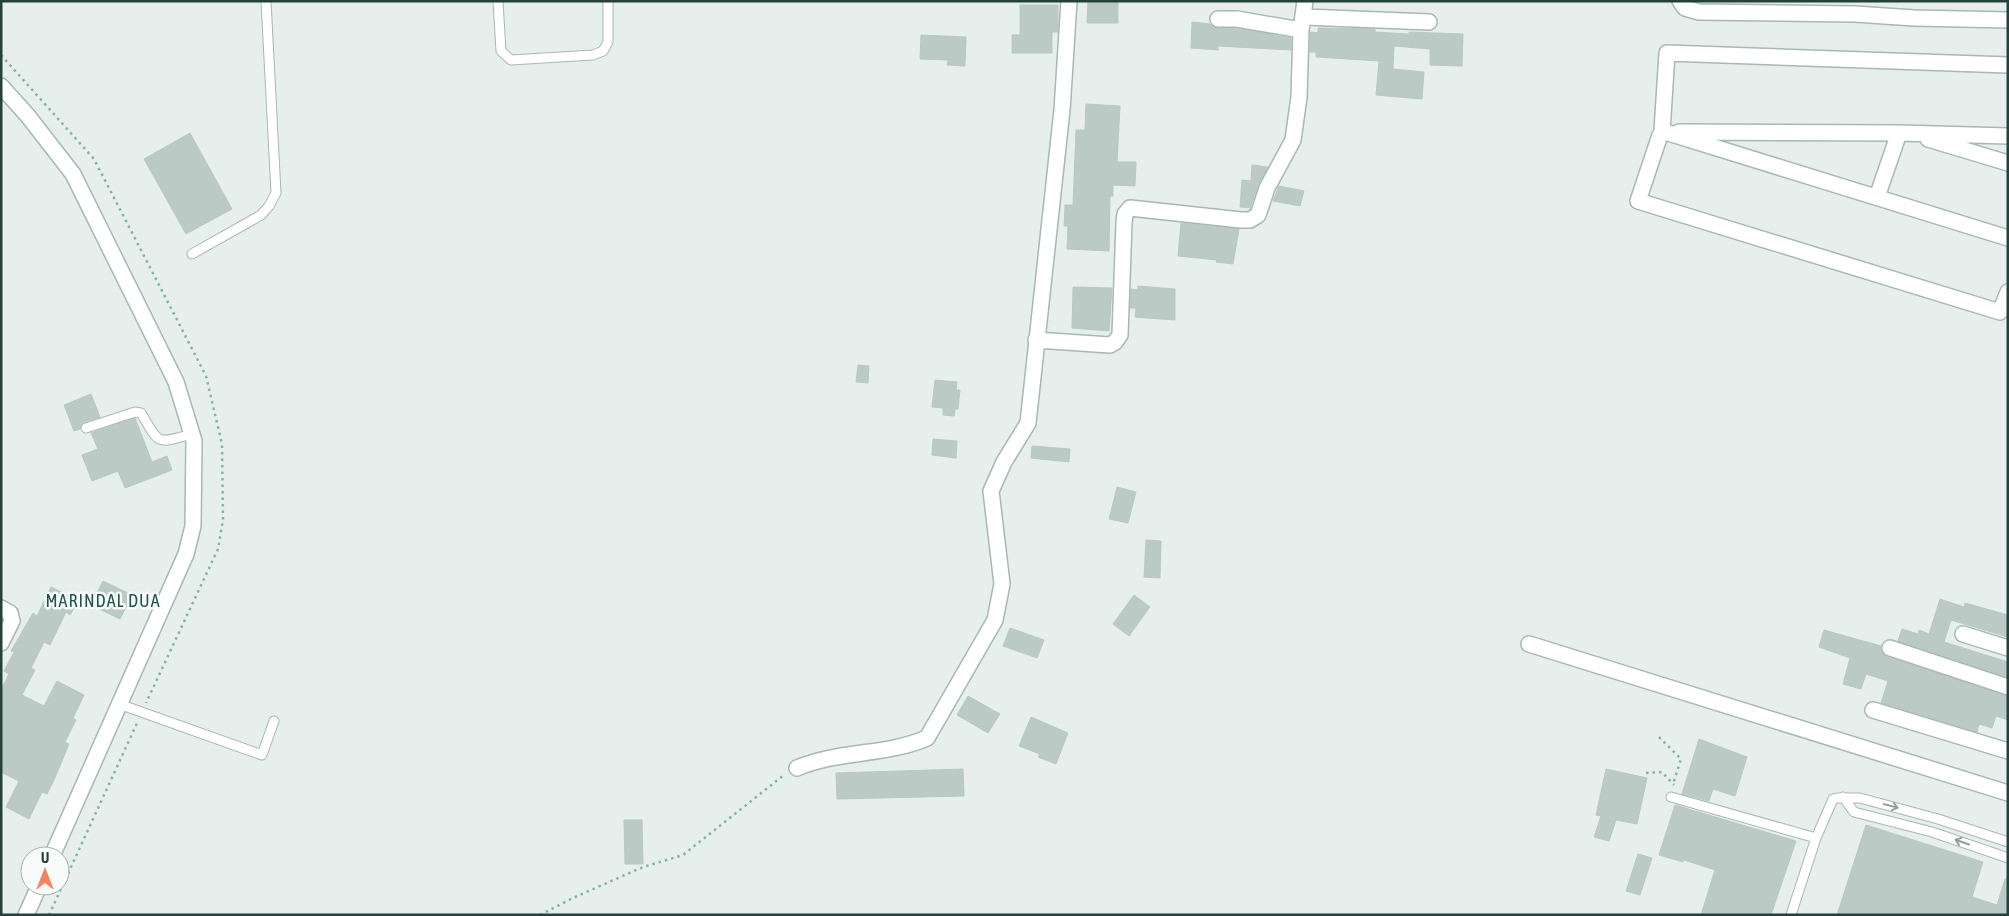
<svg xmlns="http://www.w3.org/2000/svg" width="2009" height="916" viewBox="0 0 2009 916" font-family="'Asap Condensed',sans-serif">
	<rect width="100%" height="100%" fill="#e6efeb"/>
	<path fill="#bbcac4" stroke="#b8c9c2" d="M 1088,1 L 1118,1 L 1118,23 L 1087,23 Z
		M 1020,5 L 1058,5 L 1058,32 L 1052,32 L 1052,53 L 1012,53 L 1012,35 L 1020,35 Z
		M 1192,22 L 1210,24 L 1218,28 L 1236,28 L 1291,38 L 1291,50 L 1218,46 L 1218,50 L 1191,48 Z
		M 1318,28 L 1375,29 L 1375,32 L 1409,34 L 1409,32 L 1463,34 L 1462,66 L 1430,65 L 1430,49 L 1394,46 L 1393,69 L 1424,72 L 1422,99 L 1376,95 L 1379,61 L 1316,57 L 1316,52 L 1310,52 L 1310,32 L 1318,33 Z
		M 921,35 L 966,37 L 965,66 L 947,65 L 948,60 L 920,59 Z
		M 1086,104 L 1120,106 L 1117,162 L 1136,162 L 1135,186 L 1113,185 L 1113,196 L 1110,196 L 1109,251 L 1067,249 L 1068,226 L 1064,226 L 1065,205 L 1073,205 L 1076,130 L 1085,130 Z
		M 190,133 L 232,209 L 186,234 L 144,159 Z
		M 1252,165 L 1268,167 L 1258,185 L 1250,208 L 1240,207 L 1242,180 L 1251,181 Z
		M 1279,186 L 1304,191 L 1300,206 L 1273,201 Z
		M 1181,223 L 1239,229 L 1233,264 L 1216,262 L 1217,260 L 1178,256 Z
		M 1138,286 L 1175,289 L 1175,320 L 1135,317 L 1136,308 L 1130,308 L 1131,289 L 1138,290 Z
		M 1073,287 L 1112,288 L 1109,331 L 1072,328 Z
		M 858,365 L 869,366 L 868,383 L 856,382 Z
		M 935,380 L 957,382 L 956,390 L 960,390 L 958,409 L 955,409 L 954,416 L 943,415 L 943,408 L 932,407 Z
		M 91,394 L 100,417 L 84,422 L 80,429 L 74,431 L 64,405 Z
		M 135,418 L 152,462 L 167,456 L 172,470 L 125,488 L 118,471 L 92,481 L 82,455 L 98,449 L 91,433 Z
		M 933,439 L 957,441 L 956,458 L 932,455 Z
		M 1032,446 L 1070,449 L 1069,462 L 1031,458 Z
		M 1117,487 L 1136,492 L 1128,523 L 1109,519 Z
		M 1146,540 L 1161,541 L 1160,578 L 1144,577 Z
		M 103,581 L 132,595 L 120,619 L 91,605 Z
		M 51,587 L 78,600 L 70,615 L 66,612 L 50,645 L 44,642 L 31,668 L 35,670 L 22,695 L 44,706 L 57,681 L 84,695 L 73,718 L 76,720 L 65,742 L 69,744 L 54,780 L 47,794 L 42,792 L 29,819 L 6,807 L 19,781 L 1,772 L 1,690 L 9,674 L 4,671 L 14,652 L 11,651 L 33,613 L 37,616 Z
		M 1134,595 L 1150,607 L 1129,636 L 1113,624 Z
		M 1940,599 L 1964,607 L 1965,603 L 2008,615 L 2008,637 L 1951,620 L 1944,642 L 2008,662 L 2008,677 L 1898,641 L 1902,629 L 1918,634 L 1919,630 L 1929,634 Z
		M 1010,628 L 1044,640 L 1037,658 L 1003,646 Z
		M 1824,630 L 1881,646 L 1883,654 L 1887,657 L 2008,696 L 2008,720 L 1996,716 L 1992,728 L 1979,724 L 1977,732 L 1881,703 L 1888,681 L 1866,674 L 1861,689 L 1843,684 L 1850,658 L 1819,647 Z
		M 968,696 L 1000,714 L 988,733 L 957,715 Z
		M 1031,717 L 1068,733 L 1056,764 L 1038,757 L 1040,754 L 1019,746 Z
		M 1699,739 L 1747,757 L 1735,796 L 1713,789 L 1709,801 L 1682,794 Z
		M 963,769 L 964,796 L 837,799 L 836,773 Z
		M 1606,769 L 1647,778 L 1637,824 L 1616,820 L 1609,841 L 1594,837 L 1601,816 L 1596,815 Z
		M 1675,805 L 1796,841 L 1771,915 L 1701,915 L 1715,870 L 1684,860 L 1683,862 L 1659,855 Z
		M 624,820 L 642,820 L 643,864 L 625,864 Z
		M 1866,825 L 1983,862 L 1972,897 L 1997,905 L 2005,879 L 2008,879 L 2008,915 L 1837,915 Z
		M 1638,854 L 1652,858 L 1640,895 L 1626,891 Z"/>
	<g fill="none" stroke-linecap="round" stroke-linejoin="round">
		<g stroke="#a8b8b2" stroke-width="11">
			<path id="lane" d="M 498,1 L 501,51 L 511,60 L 593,55 L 603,51 L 608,42 L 608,1
				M 192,254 L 261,215 L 269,206 L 276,193 L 266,1
				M 86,428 L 135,412 L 141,413 C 160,445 156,444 192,434
				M 119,704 L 262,755 L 274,721
				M 1671,797 L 1816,838
				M 1843,797 L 1854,812 L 1932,832 L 2008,858
				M 1791,915 L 1816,838 L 1833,799 L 1837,798 L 1860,798 L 1938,819 L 2008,842"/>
		</g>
		<g stroke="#a8b8b2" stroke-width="18">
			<path id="street" d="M 1680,1 L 1685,8 L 1699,12 L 1855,14 L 1914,18 L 2008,20
				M 1305,17 L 1429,22
				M 1218,19 L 1237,19 L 1301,30
				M 1,86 L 28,116 L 73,174 L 176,382 L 194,441 L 193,526 L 186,554 L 52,856
				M 1662,131 L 1667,53 L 2008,65
				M 1662,131 L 2008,238
				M 1679,132 L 1899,133 L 2008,136
				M 1660,135 L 1638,201 L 2000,312 L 2008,292
				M 1928,139 L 2008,163
				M 1877,197 L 1899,133
				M 1036,340 L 1110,345 L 1115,342 L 1120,335 L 1124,223 L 1125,214 L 1130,208 L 1241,220 L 1250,220 L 1258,215 L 1267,188 L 1293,140 L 1299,97 L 1301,30 L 1305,1
				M 1,608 L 10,613 L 12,621 L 1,643
				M 1963,634 L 2008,648
				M 1529,644 L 2008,793
				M 1890,648 L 2008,687
				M 1873,710 L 2008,751
				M 797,768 C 840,750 885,756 927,738 L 995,620 L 1002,584 L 991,491 L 1004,462 L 1028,423 L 1062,110 L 1069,1
				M 26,915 L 39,886"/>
		</g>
		<path stroke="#86b3a5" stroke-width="2.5" stroke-dasharray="2.5 4" stroke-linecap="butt" d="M 1,55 L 94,159 L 206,376 L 222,444 L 223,520 L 218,549 L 146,703
			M 1659,737 L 1681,759 L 1673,784
			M 1646,773 L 1662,772 L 1674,785
			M 49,915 L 138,721
			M 540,915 L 573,898 L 643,867 L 683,855 L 784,775"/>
		<use href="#lane" stroke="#fff" stroke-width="9"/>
		<use href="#street" stroke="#fff" stroke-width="15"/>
	</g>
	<defs><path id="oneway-shaft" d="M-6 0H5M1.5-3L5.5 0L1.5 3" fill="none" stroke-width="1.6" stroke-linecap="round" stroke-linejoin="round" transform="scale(1.25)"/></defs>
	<g stroke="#92a09c">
		<use href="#oneway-shaft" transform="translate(1891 806) rotate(15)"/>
		<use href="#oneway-shaft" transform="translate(1962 842) rotate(-161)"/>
	</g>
	<g text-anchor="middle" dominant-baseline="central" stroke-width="5" stroke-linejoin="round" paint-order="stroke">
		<g font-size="18" letter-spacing="1" fill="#1f5548" stroke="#f7fbf9">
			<text x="103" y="600">MARINDAL DUA</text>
		</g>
	</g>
	<rect width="2009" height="916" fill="none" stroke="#24423a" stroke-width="5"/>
	<g transform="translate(45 871)"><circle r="24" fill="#f7fbf9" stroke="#a3b1ad"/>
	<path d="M0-4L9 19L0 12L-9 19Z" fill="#f4845f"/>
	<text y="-8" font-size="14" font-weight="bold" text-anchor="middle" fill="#24423a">U</text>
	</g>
</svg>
